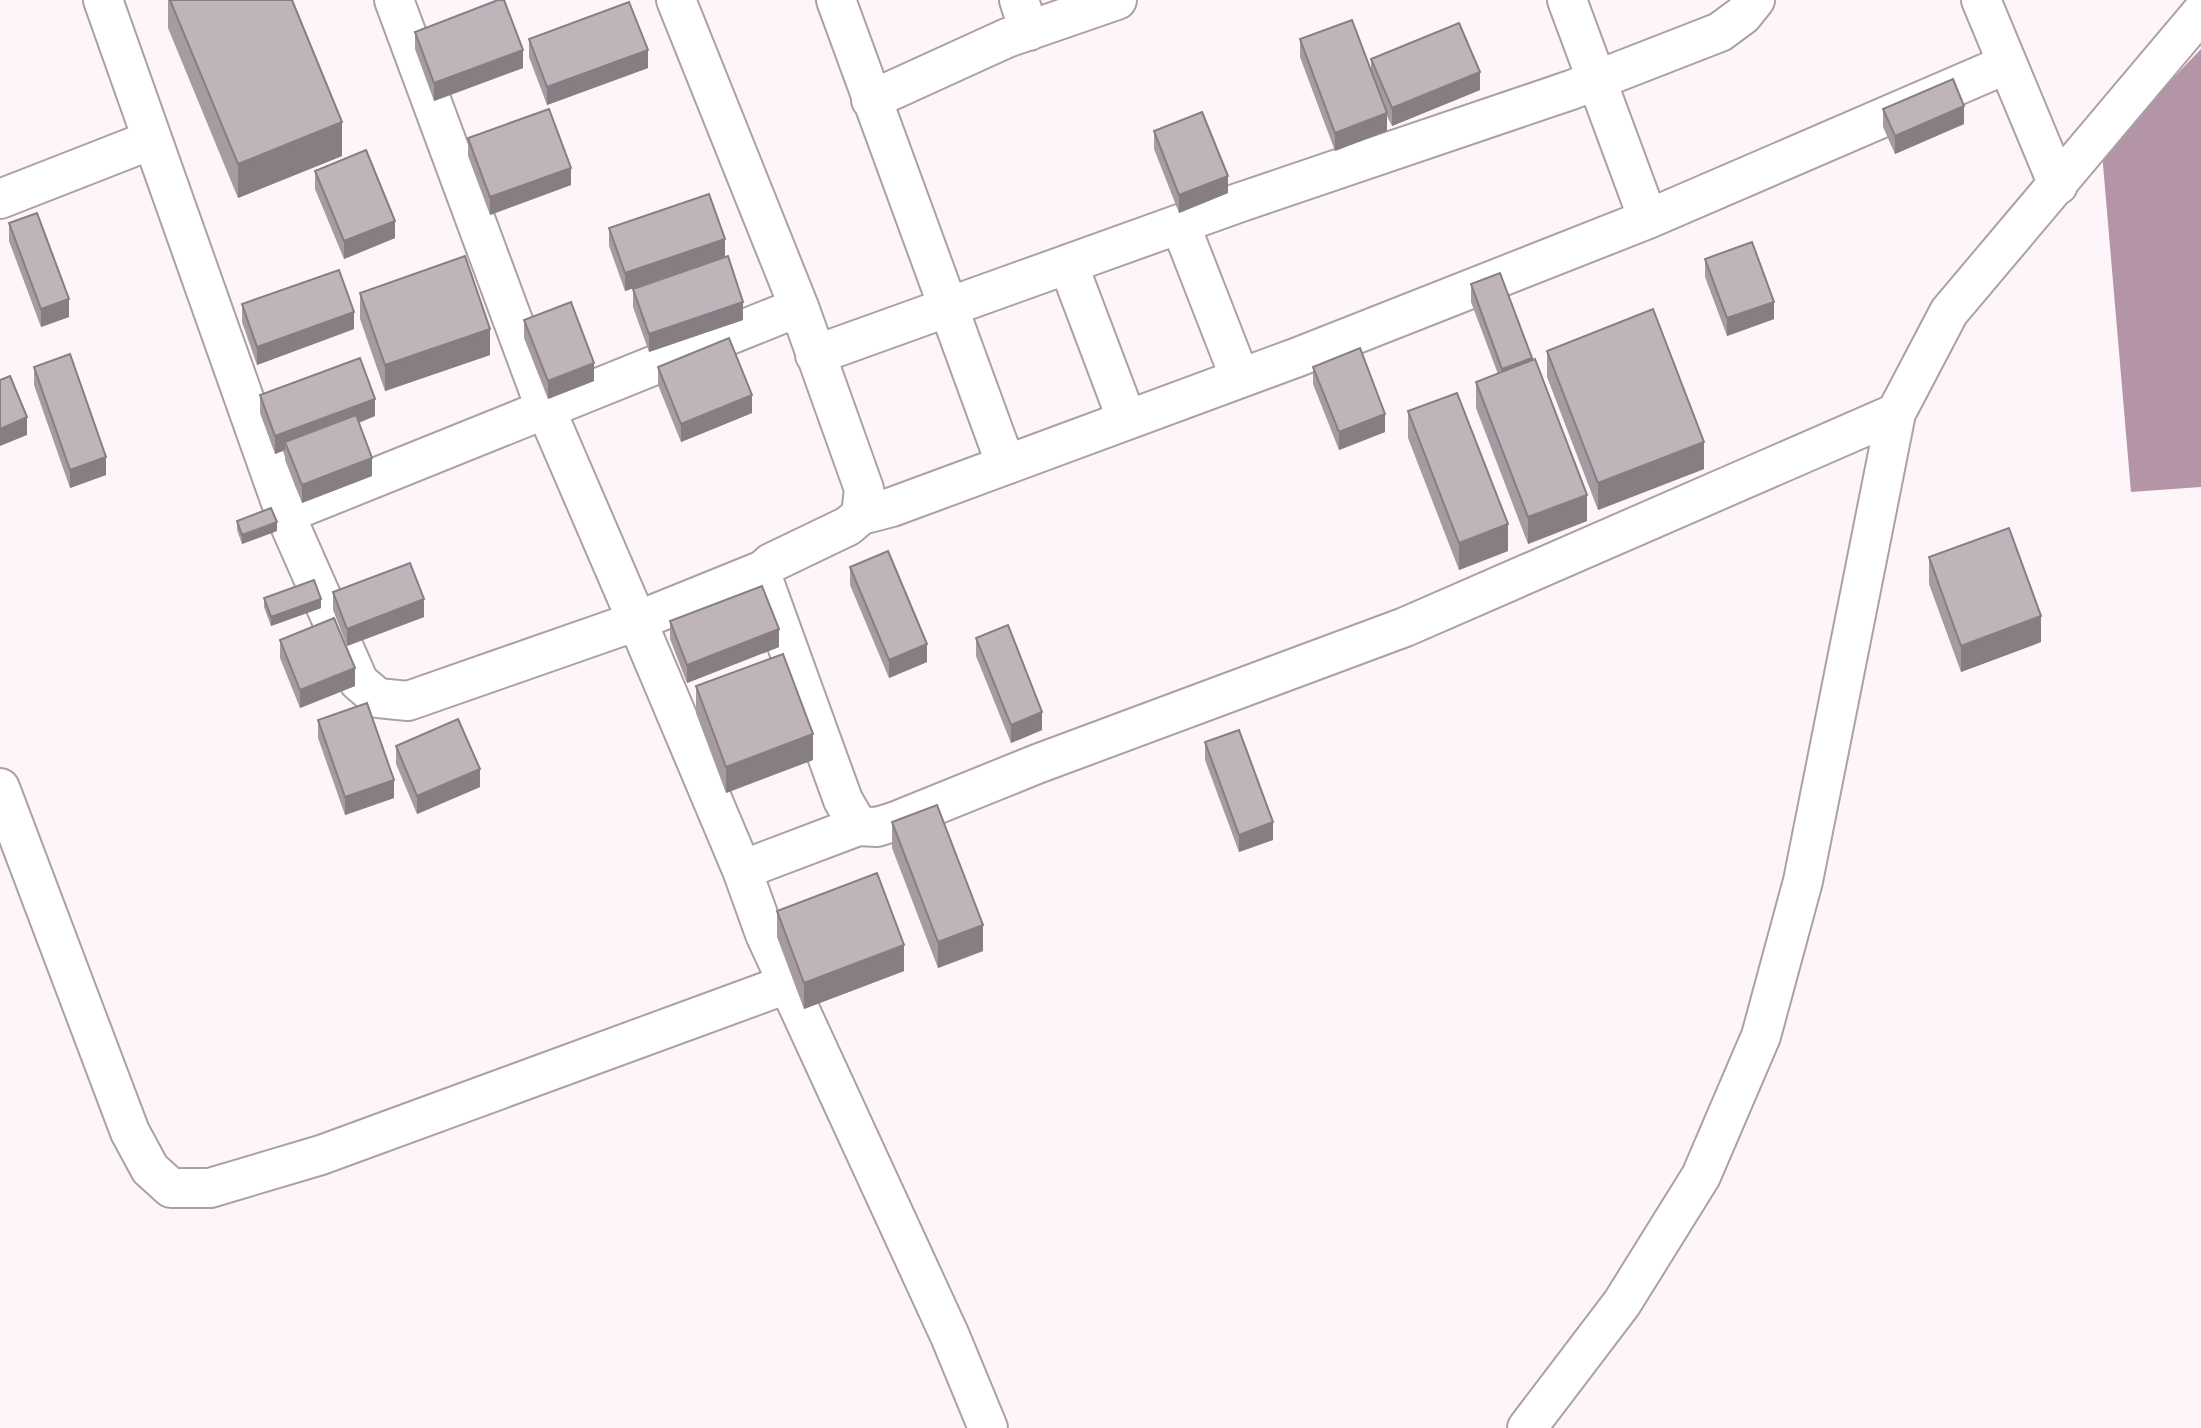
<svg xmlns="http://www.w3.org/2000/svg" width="2201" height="1428" viewBox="0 0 2201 1428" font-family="'Varela Round',sans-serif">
	<rect width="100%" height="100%" fill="#fdf5fa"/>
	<path fill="#b495a8" d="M 2201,49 L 2201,487 L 2131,492 L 2102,153 Z"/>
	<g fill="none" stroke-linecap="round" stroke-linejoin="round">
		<g stroke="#aca0a7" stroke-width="42">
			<path id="street" d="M 103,0 L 285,514 L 359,682 L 378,698 L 408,701 L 637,621 L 546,410 L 394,0
				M 676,0 L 799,307 L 864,489 L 861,515 L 848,526 L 771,563 L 763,570 L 763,579 L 843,800 L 858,826 L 877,827 L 896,821 L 1037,764 L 1405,627 L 1896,413
				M 836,0 L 1006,465
				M 1019,0 L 1029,31
				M 1567,0 L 1648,219
				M 1981,0 L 2058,185
				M 871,100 L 1007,38 L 1117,0
				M 0,199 L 151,140
				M 1180,224 L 1240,378
				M 1068,264 L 1127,420
				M 815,355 L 1238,203 L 1571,90 L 1720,32 L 1743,15 L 1755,0
				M 285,514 L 799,307
				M 861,515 L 892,507 L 1298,357 L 1648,219 L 2007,64
				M 763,570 L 637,621 L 742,870 L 765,934 L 950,1336 L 988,1428
				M 0,788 L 130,1132 L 150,1169 L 171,1188 L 210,1188 L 321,1155 L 787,984
				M 742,870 L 858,826
				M 1527,1428 L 1622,1303 L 1701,1176 L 1761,1036 L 1803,881 L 1896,413 L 1949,312 L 2201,13"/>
		</g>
		<use href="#street" stroke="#fff" stroke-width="38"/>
	</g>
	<path fill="#a59ba1" d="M 168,0 L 292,0 L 342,156 L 238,198 L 168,28 Z
		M 415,32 L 523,68 L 434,101 L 415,49 Z
		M 529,39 L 648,68 L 547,105 L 529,57 Z
		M 1300,39 L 1371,71 L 1371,59 L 1480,90 L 1392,126 L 1387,116 L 1387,131 L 1335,151 L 1300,57 Z
		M 1883,109 L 1964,124 L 1895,154 L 1883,127 Z
		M 1154,131 L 1228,193 L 1179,213 L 1154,149 Z
		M 468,138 L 571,185 L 490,215 L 468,156 Z
		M 315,171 L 395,238 L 344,259 L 315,189 Z
		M 9,223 L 69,317 L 41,327 L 9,241 Z
		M 609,228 L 725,257 L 743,320 L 649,352 L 633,307 L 633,289 L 677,274 L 625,291 L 609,246 Z
		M 1705,259 L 1774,319 L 1727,336 L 1705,277 Z
		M 1471,284 L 1532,361 L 1587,521 L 1528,544 L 1476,408 L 1476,382 L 1498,374 L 1471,302 Z
		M 360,293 L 490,355 L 385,391 L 360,319 Z
		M 242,304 L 354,329 L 257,365 L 242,322 Z
		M 524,320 L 594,381 L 548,399 L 524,338 Z
		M 1547,351 L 1704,469 L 1598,510 L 1547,377 Z
		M 34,367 L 106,475 L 70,488 L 34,385 Z
		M 658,367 L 752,413 L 681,442 L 658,385 Z
		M 1313,367 L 1385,432 L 1339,450 L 1313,384 Z
		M 260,395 L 375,416 L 359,423 L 372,476 L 302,503 L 285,460 L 285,450 L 275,454 L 260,413 Z
		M 1408,411 L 1508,551 L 1459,570 L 1408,438 Z
		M 237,521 L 277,531 L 242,544 L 237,530 Z
		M 1929,557 L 2041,642 L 1961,672 L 1929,584 Z
		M 850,567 L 927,662 L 889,678 L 850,585 Z
		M 333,592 L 424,617 L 347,646 L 333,610 Z
		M 264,598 L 321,608 L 271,626 L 264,607 Z
		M 670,621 L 779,647 L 687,683 L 670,639 Z
		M 976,638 L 1042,730 L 1011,743 L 976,656 Z
		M 280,640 L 355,686 L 300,708 L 280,658 Z
		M 696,686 L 813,760 L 726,793 L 696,713 Z
		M 318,720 L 394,798 L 345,815 L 318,738 Z
		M 1205,742 L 1273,840 L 1239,852 L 1205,760 Z
		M 396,746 L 480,787 L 417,814 L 396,764 Z
		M 892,822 L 983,951 L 938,968 L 892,848 Z
		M 777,911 L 904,971 L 804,1009 L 777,937 Z"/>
	<path fill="#867e83" d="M 523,50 L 523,68 L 434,101 L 434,83 Z
		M 648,50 L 648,68 L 547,105 L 547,87 Z
		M 1480,72 L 1480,90 L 1392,126 L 1392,108 Z
		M 1964,106 L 1964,124 L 1895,154 L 1895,136 Z
		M 1387,113 L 1387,131 L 1335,151 L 1335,133 Z
		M 342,122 L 342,156 L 238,198 L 238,164 Z
		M 571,168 L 571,185 L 490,215 L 490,197 Z
		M 1228,176 L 1228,193 L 1179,213 L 1179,195 Z
		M 395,221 L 395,238 L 344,259 L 344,241 Z
		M 725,239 L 725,257 L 625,291 L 625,273 Z
		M 69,299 L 69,317 L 41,327 L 41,309 Z
		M 743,302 L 743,320 L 649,352 L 649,334 Z
		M 1774,302 L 1774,319 L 1727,336 L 1727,318 Z
		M 354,312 L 354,329 L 257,365 L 257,347 Z
		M 490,329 L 490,355 L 385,391 L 385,365 Z
		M 1532,358 L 1532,376 L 1502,387 L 1502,369 Z
		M 594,363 L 594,381 L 548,399 L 548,381 Z
		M 752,395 L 752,413 L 681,442 L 681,424 Z
		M 375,399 L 375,416 L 288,449 L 285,442 L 285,450 L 275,454 L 275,436 Z
		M 1385,414 L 1385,432 L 1339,450 L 1339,432 Z
		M 27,417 L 27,435 L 0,446 L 0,429 Z
		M 1704,442 L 1704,469 L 1598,510 L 1598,483 Z
		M 106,457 L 106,475 L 70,488 L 70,470 Z
		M 372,458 L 372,476 L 302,503 L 302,485 Z
		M 1587,495 L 1587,521 L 1528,544 L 1528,517 Z
		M 277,522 L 277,531 L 242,544 L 242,535 Z
		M 1508,524 L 1508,551 L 1459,570 L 1459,543 Z
		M 321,599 L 321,608 L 271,626 L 271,617 Z
		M 424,599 L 424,617 L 347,646 L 347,629 Z
		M 2041,616 L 2041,642 L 1961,672 L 1961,646 Z
		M 779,629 L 779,647 L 687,683 L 687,665 Z
		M 927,644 L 927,662 L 889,678 L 889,660 Z
		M 355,668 L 355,686 L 300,708 L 300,690 Z
		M 1042,712 L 1042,730 L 1011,743 L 1011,725 Z
		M 813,734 L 813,760 L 726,793 L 726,767 Z
		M 480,769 L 480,787 L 417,814 L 417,796 Z
		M 394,780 L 394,798 L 345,815 L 345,797 Z
		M 1273,822 L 1273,840 L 1239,852 L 1239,835 Z
		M 983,925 L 983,951 L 938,968 L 938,942 Z
		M 904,945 L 904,971 L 804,1009 L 804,983 Z"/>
	<path fill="#c0b4bb" stroke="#867e83" stroke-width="2" d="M 170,0 L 292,0 L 342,122 L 238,164 Z
		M 498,0 L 504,0 L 523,50 L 434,83 L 415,32 Z
		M 629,2 L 648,50 L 547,87 L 529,39 Z
		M 1352,20 L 1387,113 L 1335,133 L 1300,39 Z
		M 1459,23 L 1480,72 L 1392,108 L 1371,59 Z
		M 1953,79 L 1964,106 L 1895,136 L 1883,109 Z
		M 549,109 L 571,168 L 490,197 L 468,138 Z
		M 1202,112 L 1228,176 L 1179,195 L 1154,131 Z
		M 366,150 L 395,221 L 344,241 L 315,171 Z
		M 709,194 L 725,239 L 625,273 L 609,228 Z
		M 37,213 L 69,299 L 41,309 L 9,223 Z
		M 1752,242 L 1774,302 L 1727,318 L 1705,259 Z
		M 465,256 L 490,329 L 385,365 L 360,293 Z
		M 728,256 L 743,302 L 649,334 L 633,289 Z
		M 339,270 L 354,312 L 257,347 L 242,304 Z
		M 1500,273 L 1532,358 L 1502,369 L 1471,284 Z
		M 571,302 L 594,363 L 548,381 L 524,320 Z
		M 1653,309 L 1704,442 L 1598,483 L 1547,351 Z
		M 729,338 L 752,395 L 681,424 L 658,367 Z
		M 1360,348 L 1385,414 L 1339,432 L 1313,367 Z
		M 70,354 L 106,457 L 70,470 L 34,367 Z
		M 360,358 L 375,399 L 275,436 L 260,395 Z
		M 1535,359 L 1587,495 L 1528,517 L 1476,382 Z
		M 10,376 L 27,417 L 0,429 L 0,380 Z
		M 1457,393 L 1508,524 L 1459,543 L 1408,411 Z
		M 356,415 L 372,458 L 302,485 L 285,442 Z
		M 271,508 L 277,522 L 242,535 L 237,521 Z
		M 2009,528 L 2041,616 L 1961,646 L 1929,557 Z
		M 888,551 L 927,644 L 889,660 L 850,567 Z
		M 410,563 L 424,599 L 347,629 L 333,592 Z
		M 314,580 L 321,599 L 271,617 L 264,598 Z
		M 762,586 L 779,629 L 687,665 L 670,621 Z
		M 334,618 L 355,668 L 300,690 L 280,640 Z
		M 1008,625 L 1042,712 L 1011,725 L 976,638 Z
		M 783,654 L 813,734 L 726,767 L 696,686 Z
		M 367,703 L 394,780 L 345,797 L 318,720 Z
		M 458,719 L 480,769 L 417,796 L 396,746 Z
		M 1239,730 L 1273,822 L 1239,835 L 1205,742 Z
		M 937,805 L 983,925 L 938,942 L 892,822 Z
		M 877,873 L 904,945 L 804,983 L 777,911 Z"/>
</svg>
